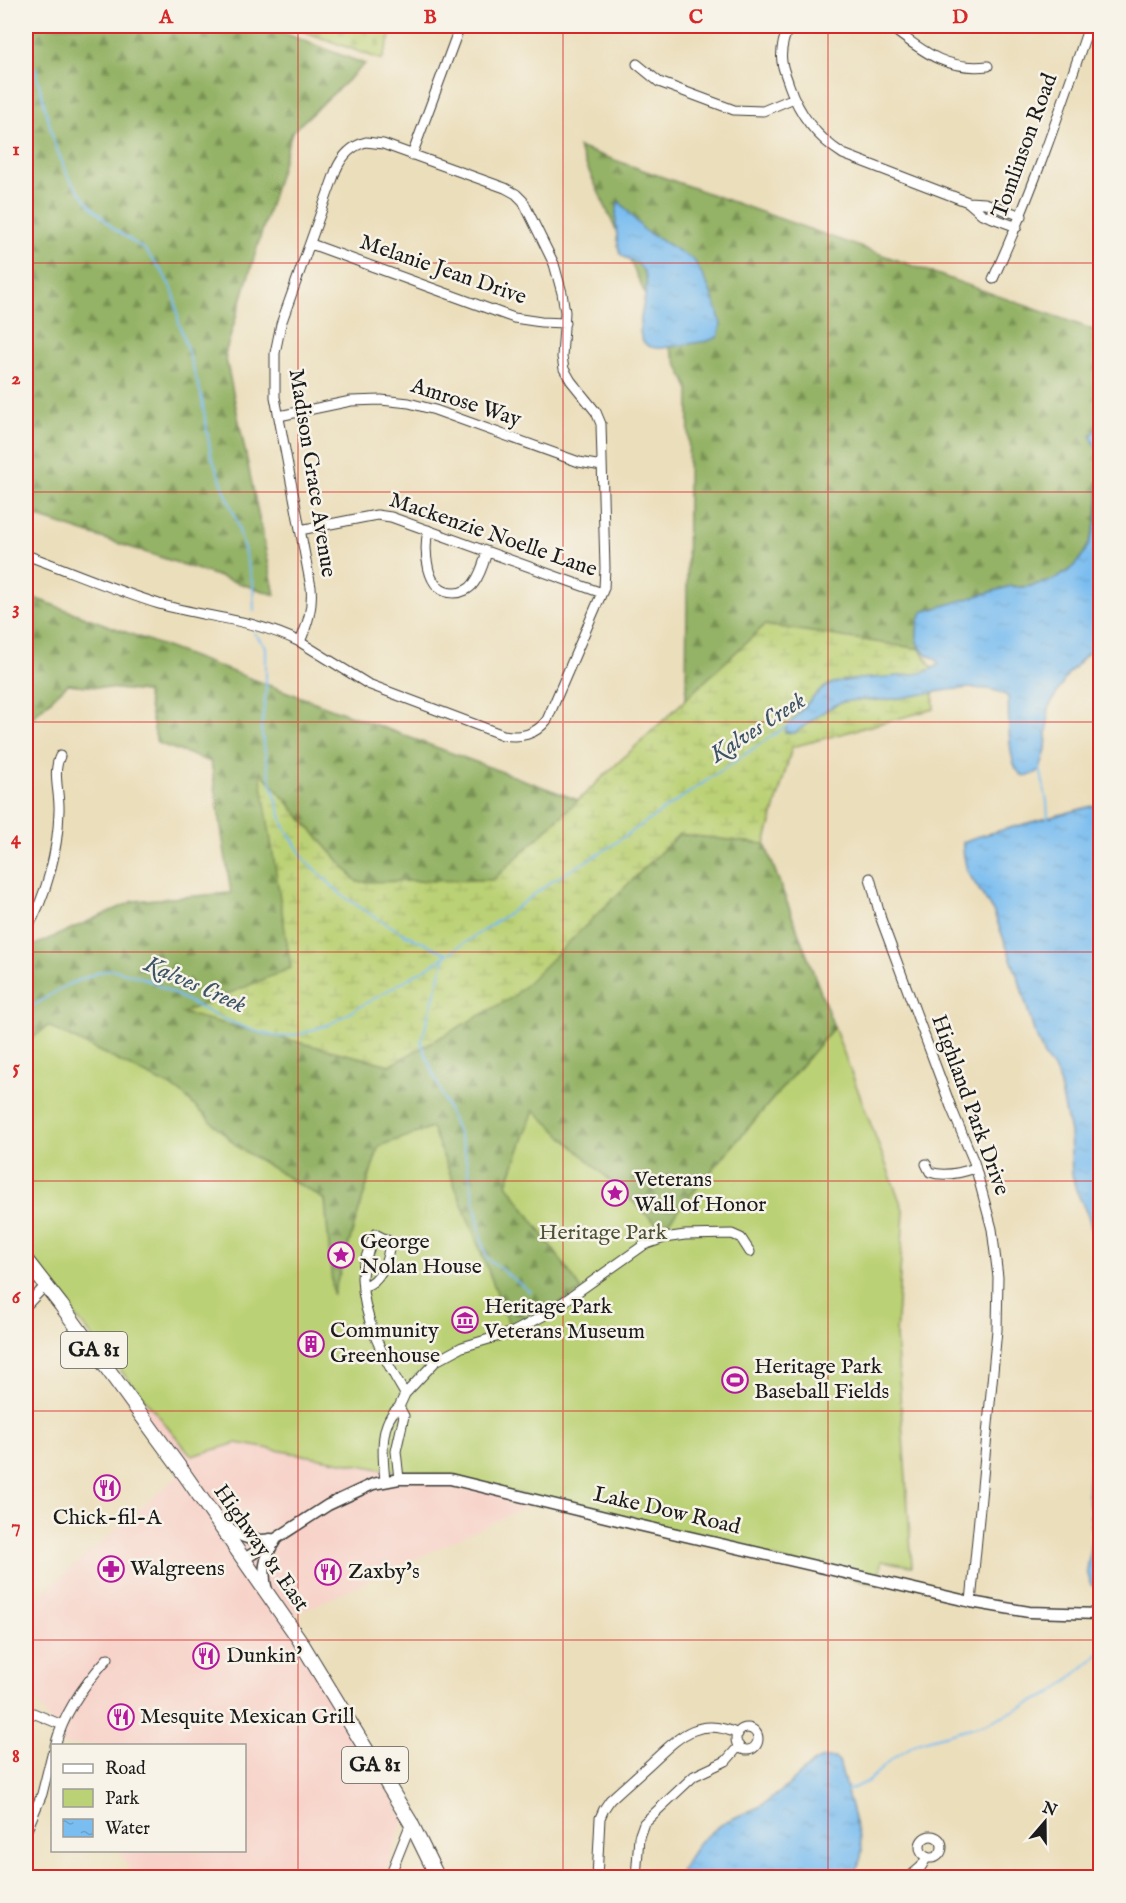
<svg xmlns="http://www.w3.org/2000/svg" width="1126" height="1903" viewBox="0 0 1126 1903" font-family="'IM FELL English',serif">
	<defs>
		<pattern id="forest-firs" width="22" height="20" patternUnits="userSpaceOnUse" patternTransform="scale(1.5)"><rect width="22" height="20" fill="#94b366"/><path d="M5 1l3.5 6h-7zM16 11l3.5 6h-7z" fill="#789153"/></pattern>
		<pattern id="wetland-marsh" width="20" height="14" patternUnits="userSpaceOnUse" patternTransform="scale(1.5)"><rect width="20" height="14" fill="#bbd175"/><path d="M1 5h8M5 5V1M11 12h8M15 12V8" fill="none" stroke="#a0b365"/></pattern>
		<pattern id="cemetery-stones" width="16" height="16" patternUnits="userSpaceOnUse" patternTransform="scale(1.5)"><rect width="16" height="16" fill="#bbd175"/><path d="M2 7V4a2 2 0 0 1 4 0v3zM10 15v-3a2 2 0 0 1 4 0v3z" fill="#a0b365"/></pattern>
		<pattern id="water-ripples" width="26" height="14" patternUnits="userSpaceOnUse" patternTransform="scale(1.5)"><rect width="26" height="14" fill="#7abdf0"/><path d="M2 4q2-2 4 0t4 0M15 11q2-2 4 0t4 0" fill="none" stroke="#69a2cd"/></pattern>
	</defs>
	<rect width="100%" height="100%" fill="#f7f3e8"/>
	<filter id="ink" filterUnits="userSpaceOnUse"><feTurbulence type="fractalNoise" baseFrequency=".0167" numOctaves="2"/><feDisplacementMap in="SourceGraphic" scale="12" xChannelSelector="R" yChannelSelector="G"/><feConvolveMatrix kernelMatrix="1 2 1 2 8 2 1 2 1" color-interpolation-filters="sRGB"/></filter>
	<filter id="wash" filterUnits="userSpaceOnUse"><feTurbulence type="fractalNoise" baseFrequency=".008" numOctaves="4" result="noise"/><feDisplacementMap in="SourceGraphic" scale="24" xChannelSelector="R" yChannelSelector="G"/><feGaussianBlur stdDeviation="1.35" result="paint"/><feColorMatrix in="noise" values="0 0 0 0 0 0 0 0 0 0 0 0 0 0 0 0 0 1.4 0 .05"/><feComposite in="paint" operator="in"/></filter>
	<g filter="url(#wash)">
		<rect width="100%" height="100%" fill="#ebdebb"/>
		<path fill="#f7d1c8" d="M 119,1390 L 543,1499 L 295,1615 L 404,1820 L 384,1877 L 134,1877 L 119,1851 L 244,1850 L 244,1746 L 62,1745 L 26,1679 L 26,1607 L 184,1471 Z"/>
		<path fill="#bbd175" stroke="#6c7648" stroke-width="1.5" d="M 693,857 L 822,1041 L 834,1027 L 904,1212 L 896,1335 L 912,1566 L 881,1561 L 879,1585 L 536,1497 L 237,1443 L 192,1456 L 26,1257 L 26,990 L 284,1057 L 415,1030 Z"/>
		<path fill="url(#forest-firs)" stroke="#586841" stroke-width="1.5" d="M 26,26 L 265,26 L 365,64 L 292,132 L 225,354 L 275,595 L 26,513 Z
			M 578,147 L 1100,332 L 1100,427 L 1098,428 L 1093,441 C 1104,460 1098,469 1098,490 C 1098,529 1090,569 1046,582 C 1033,585 1025,589 1011,586 L 943,607 L 931,609 L 917,641 L 920,649 L 765,625 L 686,699 L 689,390 Z
			M 26,595 L 578,800 L 493,880 L 357,882 L 261,772 L 291,968 L 183,1013 L 390,1065 L 513,996 L 679,834 L 765,844 L 834,1027 L 662,1229 L 534,1110 L 507,1184 L 582,1290 L 512,1331 L 432,1128 L 379,1146 L 333,1295 L 325,1200 L 239,1148 L 179,1091 L 48,1026 L 26,1043 L 26,949 L 134,901 L 231,893 L 211,762 L 157,743 L 146,692 L 68,684 L 26,723 Z"/>
		<path fill="url(#wetland-marsh)" stroke="#6c7648" stroke-width="1.5" d="M 765,625 L 920,649 L 932,667 L 934,709 L 792,747 L 765,844 L 679,834 L 513,997 L 390,1065 L 182,1013 L 291,968 L 260,771 L 357,882 L 493,880 Z"/>
		<path fill="url(#cemetery-stones)" stroke="#6c7648" stroke-width="1.5" d="M 289,26 L 394,26 L 382,60 Z"/>
		<path fill="url(#water-ripples)" stroke="#4b6c86" stroke-width="1.5" d="M 619,201 L 645,231 L 694,260 L 709,288 L 718,312 L 721,325 L 718,337 L 708,341 L 662,348 C 619,350 654,294 645,274 C 640,261 630,262 620,254 C 617,242 613,212 619,201 Z
			M 1100,427 L 1100,458 L 1091,436 L 1098,428 Z
			M 1100,465 L 1100,645 L 1088,653 L 1068,674 L 1049,707 L 1046,749 L 1040,770 C 1003,799 1010,714 1008,697 C 984,676 912,699 882,700 C 867,701 854,698 840,703 C 823,709 810,724 794,733 L 785,732 L 787,726 C 799,714 815,691 831,684 C 855,674 922,682 939,664 C 936,658 934,658 928,655 C 912,645 916,627 922,612 L 1011,586 C 1025,589 1034,585 1047,582 C 1079,572 1094,542 1098,511 C 1100,496 1098,480 1100,465 Z
			M 1100,804 L 1100,1342 L 1097,1254 L 1089,1218 L 1076,1190 L 1072,1174 L 1070,1133 L 1060,1086 L 1057,1074 L 1044,1056 L 1033,1028 L 1019,980 L 994,913 L 967,871 L 963,851 L 963,842 L 976,837 Z
			M 1100,1361 L 1100,1586 L 1096,1587 L 1091,1585 L 1087,1571 L 1092,1535 L 1088,1489 L 1095,1390 Z
			M 823,1758 L 834,1758 L 839,1761 L 862,1849 C 861,1863 857,1871 846,1878 L 681,1877 L 681,1870 L 700,1841 L 725,1822 L 761,1806 L 784,1789 L 814,1762 Z"/>
		<g fill="none" stroke-linecap="round" stroke-linejoin="round">
			<path stroke="#7abdf0" stroke-width="2" d="M 37,68 L 36,73 L 55,145 L 69,178 L 90,205 L 113,228 L 145,250 L 163,273 L 174,293 L 179,323 L 201,394 L 211,455 L 237,522 L 253,585 L 254,611
				M 254,633 L 266,647 L 266,690 L 261,729 L 270,779 L 284,826 L 305,860 L 342,895 L 365,911 L 404,934 L 446,953
				M 1040,768 L 1047,802 L 1048,819
				M 446,953 L 421,1043 L 464,1148 L 483,1246 L 487,1258 L 530,1292
				M 26,1010 L 65,986 L 99,972 L 112,969 L 146,979 L 216,1016 L 254,1031 L 280,1037 L 301,1034 L 330,1024 L 430,966 L 509,913 L 552,881 L 602,852 L 791,723
				M 847,1791 L 867,1782 L 893,1758 L 919,1742 L 985,1724 L 1053,1693 L 1100,1653"/>
		</g>
	</g>
	<g filter="url(#ink)">
		<g fill="none" stroke-linecap="round" stroke-linejoin="round">
			<g stroke="#3b3934" stroke-width="11">
				<path id="minor" d="M 789,26 C 784,37 780,49 782,62 C 783,70 787,78 789,85 C 799,114 816,137 843,154 L 968,202 L 985,203 L 1022,216
					M 889,26 C 922,50 944,71 988,66
					M 637,64 L 659,82 L 734,110 L 763,111 L 794,98
					M 366,142 L 383,144 L 505,188 L 516,194 L 523,201 L 554,264 L 562,293 L 565,312 L 562,357 L 564,369 L 571,381 L 596,412 L 601,424 L 605,568 L 604,588 L 547,720 C 535,735 521,738 503,735 L 368,684 L 300,642 C 308,623 313,607 311,587 L 275,397 L 275,353 L 281,324 L 336,170 C 342,156 351,146 366,142 Z
					M 412,155 L 460,26
					M 968,202 L 982,214 L 1017,227
					M 311,244 L 514,318 L 541,322 L 565,323
					M 993,279 C 1031,196 1060,111 1089,26
					M 279,416 L 351,401 L 381,400 L 409,403 L 435,410 L 579,462 L 602,466
					M 300,530 L 366,517 L 377,515 L 391,517 L 602,593
					M 428,530 C 424,550 425,593 454,593 C 462,593 470,589 474,583 C 481,574 484,562 487,552
					M 26,555 C 70,571 114,590 159,604 C 208,618 254,619 300,642
					M 870,878 L 881,919 L 951,1107 L 974,1162 L 992,1229 L 998,1277 L 997,1330 L 971,1602
					M 26,930 C 47,896 58,850 59,811 C 60,793 52,773 60,756
					M 926,1164 L 930,1172 C 944,1177 961,1173 975,1168
					M 364,1286 C 381,1282 390,1257 389,1241 L 375,1234 C 370,1247 362,1264 362,1278 C 363,1319 384,1359 405,1394
					M 26,1306 L 46,1285
					M 399,1407 L 405,1394 L 436,1361 L 462,1347 L 513,1332 L 545,1315 L 644,1245 L 664,1238 L 685,1235 L 732,1234 L 741,1238 L 750,1252
					M 385,1481 C 383,1458 378,1423 399,1407 L 404,1416 L 396,1451 L 399,1479
					M 26,1710 L 62,1725
					M736 1739a11 11 0 1 1 22 0a11 11 0 1 1-22 0Z
					M 55,1746 C 64,1712 85,1683 108,1658
					M 26,1832 L 42,1794 L 52,1754
					M920 1847a11 11 0 1 1 22 0a11 11 0 1 1-22 0Z
					M 389,1878 L 411,1823
					M 597,1878 L 600,1818 L 604,1809 L 610,1800 C 624,1787 638,1775 652,1762 C 679,1737 699,1715 738,1734
					M 636,1878 L 639,1837 L 644,1823 L 694,1776 L 726,1761 L 739,1746
					M 908,1878 L 921,1867 L 927,1857"/>
			</g>
			<g stroke="#3b3934" stroke-width="13">
				<path id="tertiary" d="M 221,1521 C 236,1535 250,1543 271,1539
					M 243,1560 L 328,1505 L 373,1484 L 399,1479 L 450,1479 L 638,1525 L 971,1602 L 1029,1612 L 1100,1614
					M 267,1591 C 262,1572 264,1557 275,1541"/>
			</g>
			<g stroke="#3b3934" stroke-width="16">
				<path id="primary" d="M 26,1260 L 61,1305 L 185,1475 L 299,1639 L 411,1823 L 438,1878"/>
			</g>
			<use href="#minor" stroke="#fff" stroke-width="9"/>
			<use href="#tertiary" stroke="#fff" stroke-width="10"/>
			<use href="#primary" stroke="#fff" stroke-width="14"/>
		</g>
	</g>
	<path fill="none" stroke="#d62828" stroke-width="1.5" stroke-opacity="0.55" d="M 298,26 L 298,1878M 563,26 L 563,1878M 828,26 L 828,1878M 26,263 L 1100,263M 26,492 L 1100,492M 26,722 L 1100,722M 26,952 L 1100,952M 26,1181 L 1100,1181M 26,1411 L 1100,1411M 26,1640 L 1100,1640"/>
	<defs>
		<g id="sight-ring" transform="scale(1.35)"><circle r="9.5" fill="#f7f3e8" stroke="#b5179e" stroke-width="1.5"/><path d="M0-6L1.8-2.2L6-1.7L2.9 1.2L3.7 5.4L0 3.3L-3.7 5.4L-2.9 1.2L-6-1.7L-1.8-2.2Z" fill="#b5179e"/></g>
		<g id="museum-ring" transform="scale(1.35)"><circle r="9.5" fill="#f7f3e8" stroke="#b5179e" stroke-width="1.5"/><path d="M0-6L6-3V-2H-6V-3ZM-5-1h2V3h-2ZM-1-1h2V3h-2ZM3-1h2V3H3ZM-6 4H6V6H-6Z" fill="#b5179e"/></g>
		<g id="building-ring" transform="scale(1.35)"><circle r="9.5" fill="#f7f3e8" stroke="#b5179e" stroke-width="1.5"/><path d="M-4-6H4V6H1V3H-1V6H-4ZM-2.5-4.3h1.7v1.8h-1.7ZM.8-4.3h1.7v1.8H.8ZM-2.5-1h1.7V.8h-1.7ZM.8-1h1.7V.8H.8Z" fill="#b5179e"/></g>
		<g id="stadium-ring" transform="scale(1.35)"><circle r="9.5" fill="#f7f3e8" stroke="#b5179e" stroke-width="1.5"/><path d="M0-5a6.5 5 0 1 0 0 10a6.5 5 0 1 0 0-10ZM-3.5-1.8h7v3.6h-7Z" fill="#b5179e"/></g>
		<g id="restaurant-ring" transform="scale(1.35)"><circle r="9.5" fill="#f7f3e8" stroke="#b5179e" stroke-width="1.5"/><path d="M-5-6h1v4h1v-4h1v4h1v-4h1v5L-1.5 .5V6h-2V.5L-5-1ZM5-6V6H3V1.5H1.5Q1.5-4 5-6Z" fill="#b5179e"/></g>
		<g id="pharmacy-ring" transform="scale(1.35)"><circle r="9.5" fill="#f7f3e8" stroke="#b5179e" stroke-width="1.5"/><path d="M-2-6h4v4h4v4h-4v4h-4v-4h-4v-4h4Z" fill="#b5179e"/></g>
	</defs>
	<g fill-rule="evenodd">
		<use href="#sight-ring" x="615" y="1193"/>
		<use href="#sight-ring" x="341" y="1255"/>
		<use href="#museum-ring" x="465" y="1320"/>
		<use href="#building-ring" x="311" y="1344"/>
		<use href="#stadium-ring" x="735" y="1380"/>
		<use href="#restaurant-ring" x="107" y="1488"/>
		<use href="#pharmacy-ring" x="111" y="1569"/>
		<use href="#restaurant-ring" x="328" y="1572"/>
		<use href="#restaurant-ring" x="206" y="1656"/>
		<use href="#restaurant-ring" x="121" y="1717"/>
	</g>
	<g text-anchor="middle" dominant-baseline="central" stroke-width="5" stroke-linejoin="round" paint-order="stroke">
		<g fill="#f7f3e8" stroke="#5e5c59" stroke-width="1.5">
			<rect x="61" y="1332" width="66" height="36" rx="4.5"/>
			<rect x="342" y="1747" width="66" height="36" rx="4.5"/>
		</g>
		<g font-size="21" font-weight="bold" fill="#1c1c1c">
			<text x="94" y="1350">GA 81</text>
			<text x="375" y="1765">GA 81</text>
		</g>
		<g font-size="22" fill="#1c1c1c" stroke="#f7f3e8">
			<text transform="translate(1025 146) rotate(-70)">Tomlinson Road</text>
			<text transform="translate(443 270) rotate(19)">Melanie Jean Drive</text>
			<text transform="translate(466 403) rotate(18)">Amrose Way</text>
			<text transform="translate(312 473) rotate(81)">Madison Grace Avenue</text>
			<text transform="translate(493 535) rotate(19)">Mackenzie Noelle Lane</text>
			<text transform="translate(970 1105) rotate(70)">Highland Park Drive</text>
			<text transform="translate(667 1511) rotate(13)">Lake Dow Road</text>
			<text transform="translate(261 1548) rotate(55)">Highway 81 East</text>
		</g>
		<g font-size="22" fill="#1c1c1c" stroke="#f7f3e8" text-anchor="start">
			<text x="634" y="1180">Veterans<tspan x="634" dy="25">Wall of Honor</tspan></text>
			<text x="360" y="1242">George<tspan x="360" dy="25">Nolan House</tspan></text>
			<text x="484" y="1307">Heritage Park<tspan x="484" dy="25">Veterans Museum</tspan></text>
			<text x="330" y="1331">Community<tspan x="330" dy="25">Greenhouse</tspan></text>
			<text x="754" y="1367">Heritage Park<tspan x="754" dy="25">Baseball Fields</tspan></text>
			<text x="107" y="1518" text-anchor="middle">Chick-fil-A</text>
			<text x="130" y="1569">Walgreens</text>
			<text x="348" y="1572">Zaxby's</text>
			<text x="226" y="1656">Dunkin'</text>
			<text x="140" y="1717">Mesquite Mexican Grill</text>
		</g>
		<g font-size="22" fill="#4c5237" stroke="#f7f3e8">
			<text x="603" y="1233">Heritage Park</text>
		</g>
		<g font-size="24" font-style="italic" fill="#3d5466" stroke="#f7f3e8">
			<text transform="translate(758 728) rotate(-33)">Kalves Creek</text>
			<text transform="translate(195 985) rotate(24)">Kalves Creek</text>
		</g>
	</g>
	<rect width="1126" height="1903" fill="none" stroke="#f7f3e8" stroke-width="66"/>
	<rect x="51" y="1744" width="195" height="108" fill="#f7f3e8" stroke="#9f9d96" stroke-width="1.5"/>
	<rect x="63" y="1764" width="30" height="9" fill="#ffffff" stroke="#9f9d96" stroke-width="1.5"/>
	<text x="105" y="1774" font-size="18" fill="#1c1c1c">Road</text>
	<rect x="63" y="1789" width="30" height="18" fill="#bbd175" stroke="#9f9d96" stroke-width="1.5"/>
	<text x="105" y="1804" font-size="18" fill="#1c1c1c">Park</text>
	<rect x="63" y="1819" width="30" height="18" fill="url(#water-ripples)" stroke="#9f9d96" stroke-width="1.5"/>
	<text x="105" y="1834" font-size="18" fill="#1c1c1c">Water</text>
	<g transform="translate(1045 1822) rotate(20)" stroke="#f7f3e8" stroke-width="4.5" paint-order="stroke">
	<path d="M0-4.5L10 22L0 15L-10 22Z" fill="#1c1c1c"/>
	<text y="-9" font-size="16" font-weight="bold" text-anchor="middle" fill="#1c1c1c">N</text>
	</g>
	<rect x="33" y="33" width="1060" height="1837" fill="none" stroke="#d62828" stroke-width="2"/>
	<g font-size="20" text-anchor="middle" font-weight="bold" fill="#d62828">
		<text x="166" y="23">A</text>
		<text x="430" y="23">B</text>
		<text x="696" y="23">C</text>
		<text x="960" y="23">D</text>
		<text x="16" y="155">1</text>
		<text x="16" y="384">2</text>
		<text x="16" y="614">3</text>
		<text x="16" y="844">4</text>
		<text x="16" y="1073">5</text>
		<text x="16" y="1303">6</text>
		<text x="16" y="1532">7</text>
		<text x="16" y="1762">8</text>
	</g>
</svg>
